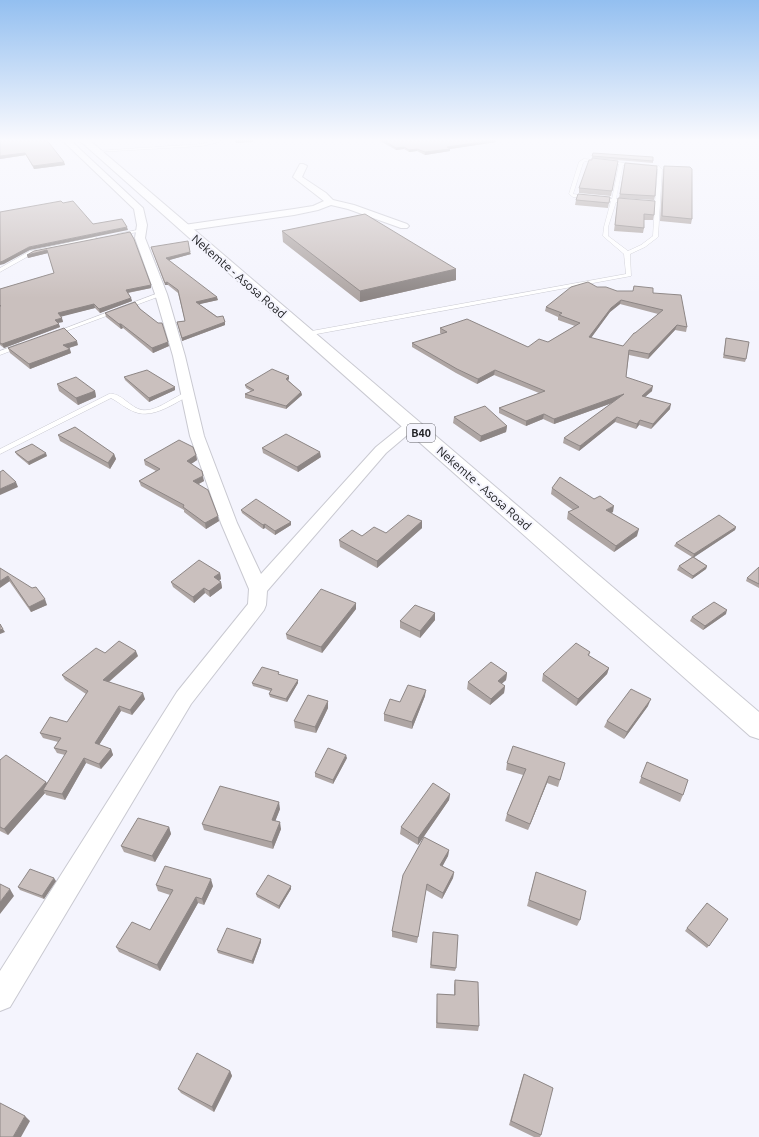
<svg xmlns="http://www.w3.org/2000/svg" width="759" height="1137" viewBox="0 0 759 1137" font-family="Ubuntu,sans-serif">
	<rect width="100%" height="100%" fill="#f4f4fd"/>
	<g fill="none" stroke-linecap="round" stroke-linejoin="round">
		<g stroke="#c9c9d1" stroke-width="1">
			<path id="service" d="M 217,139 L 221,139 L 219,142 L 202,146 L 97,152 L 95,151 L 202,144 Z
				M 584,159 L 659,166 L 662,169 L 658,237 L 645,247 L 630,254 L 631,276 L 306,336 L 303,334 L 306,332 L 626,274 L 624,254 L 603,236 L 604,227 L 611,201 L 573,197 L 569,194 L 579,162 ZM 585,161 L 619,164 L 612,199 L 573,194 L 583,163 ZM 623,165 L 658,169 L 655,202 L 642,202 L 640,203 L 655,205 L 653,236 L 641,245 L 628,251 L 608,236 L 608,227 L 616,202 L 629,203 L 631,202 L 616,199 Z
				M 142,229 L 144,230 L 144,231 L 120,235 L 118,234 Z
				M 95,237 L 98,239 L 97,240 L 34,253 L 0,272 L 0,268 L 30,251 Z
				M 161,292 L 163,293 L 163,295 L 58,334 L 53,333 Z
				M 19,344 L 22,346 L 21,347 L 0,355 L 0,351 Z
				M 188,392 L 191,394 L 190,395 C 175,403 153,419 135,412 C 126,409 119,402 111,398 L 0,454 L 0,449 L 109,394 C 121,392 130,408 142,410 C 158,412 173,396 188,392 Z"/>
		</g>
		<g stroke="#c9c9d1" stroke-width="2">
			<path id="minor" d="M 61,139 L 69,139 L 143,208 L 147,225 L 145,238 L 167,294 L 185,356 L 204,436 L 237,523 L 261,574 L 376,447 L 407,422 L 412,421 L 417,422 L 419,425 L 386,453 L 267,591 L 266,605 L 264,610 L 191,704 L 10,1007 L 0,1011 L 0,971 L 177,692 L 248,604 L 249,589 L 221,523 L 190,436 L 173,356 L 155,294 L 135,238 L 137,225 L 134,209 Z
				M 300,164 L 303,164 L 307,166 L 302,177 L 326,193 L 333,200 L 354,205 L 407,224 L 409,226 L 407,228 L 401,228 L 348,209 L 331,205 L 318,210 L 294,215 L 184,231 L 179,228 L 184,225 L 294,209 L 313,206 L 324,201 L 293,177 Z"/>
		</g>
		<g stroke="#c9c9d1" stroke-width="2">
			<path id="trunk" d="M 78,139 L 88,139 L 759,712 L 759,739 L 750,736 Z"/>
		</g>
		<use href="#service" fill="#fff" fill-rule="evenodd"/>
		<use href="#minor" fill="#fff" fill-rule="evenodd"/>
		<use href="#trunk" fill="#fff" fill-rule="evenodd"/>
	</g>
	<path fill="#aea5a3" fill-rule="evenodd" d="M 0,139 L 64,162 L 65,165 L 34,169 L 26,155 L 0,159 Z
		M 377,139 L 495,139 L 496,140 L 496,142 L 450,149 L 450,151 L 425,155 L 417,151 L 409,152 L 404,149 L 396,150 Z
		M 593,153 L 653,161 L 653,163 L 592,158 Z
		M 618,161 L 611,196 L 579,193 L 579,188 Z
		M 625,163 L 655,196 L 654,200 L 619,198 Z
		M 664,166 L 692,219 L 691,224 L 660,221 L 663,170 Z
		M 610,197 L 608,208 L 575,205 L 576,200 Z
		M 618,198 L 654,215 L 653,220 L 644,220 L 644,228 L 643,233 L 614,231 Z
		M 282,231 L 456,269 L 456,280 L 360,302 L 283,242 Z
		M 130,232 L 151,285 L 151,288 L 128,293 L 131,298 L 132,301 L 100,313 L 95,308 L 61,316 L 63,322 L 58,323 L 60,327 L 4,348 L 0,345 L 0,289 L 54,273 L 48,253 L 28,258 L 27,255 Z
		M 151,247 L 191,254 L 169,260 L 218,300 L 199,304 L 225,322 L 225,325 L 182,341 L 177,322 L 185,321 L 178,293 L 168,285 L 165,285 Z
		M 634,286 L 653,293 L 687,327 L 686,332 L 675,330 L 648,359 L 629,355 L 626,377 L 652,391 L 645,397 L 670,409 L 651,429 L 639,425 L 636,429 L 615,422 L 579,451 L 563,443 L 564,438 L 612,403 L 554,424 L 543,419 L 526,426 L 499,413 L 499,408 L 539,393 L 494,375 L 477,384 L 456,373 L 412,347 L 412,343 L 442,334 L 440,333 L 440,328 L 528,347 L 548,342 L 575,326 L 558,320 L 558,317 L 545,311 L 546,307 L 597,287 L 617,291 L 633,291 ZM 620,304 L 658,314 L 623,346 L 591,338 L 610,312 Z
		M 140,309 L 169,346 L 153,353 L 123,328 L 121,329 L 106,317 L 105,313 Z
		M 726,338 L 746,359 L 745,362 L 723,358 Z
		M 78,345 L 69,348 L 71,353 L 30,369 L 10,353 L 8,348 Z
		M 124,377 L 175,390 L 149,402 L 125,380 Z
		M 289,379 L 288,380 L 301,392 L 302,395 L 286,409 L 245,398 L 245,394 L 251,391 L 246,388 L 245,385 Z
		M 57,384 L 95,391 L 96,397 L 78,405 L 59,391 Z
		M 454,417 L 507,426 L 506,432 L 480,442 L 453,423 Z
		M 58,435 L 114,454 L 116,459 L 110,469 L 60,441 Z
		M 262,448 L 321,457 L 298,472 L 263,453 Z
		M 15,452 L 47,456 L 29,465 L 17,455 Z
		M 196,455 L 197,460 L 191,464 L 204,481 L 199,484 L 219,521 L 206,529 L 184,512 L 184,510 L 141,486 L 139,481 L 156,471 L 145,465 L 144,460 Z
		M 552,488 L 613,512 L 611,513 L 637,536 L 614,552 L 567,519 L 568,512 L 573,510 L 551,494 Z
		M 241,510 L 291,522 L 291,525 L 275,535 L 265,528 L 263,529 L 242,513 Z
		M 422,521 L 422,528 L 377,568 L 340,547 L 339,540 L 362,536 L 386,533 Z
		M 736,527 L 735,530 L 694,557 L 707,566 L 706,569 L 692,579 L 677,570 L 679,566 L 692,557 L 674,546 L 676,543 Z
		M 759,567 L 759,588 L 746,581 L 747,578 Z
		M 0,568 L 47,605 L 31,612 Z
		M 220,573 L 221,579 L 219,581 L 221,582 L 222,588 L 210,597 L 205,593 L 194,603 L 173,587 L 171,582 Z
		M 356,609 L 322,653 L 287,639 L 286,634 Z
		M 435,613 L 435,620 L 420,638 L 400,628 L 400,621 Z
		M 726,614 L 703,630 L 690,621 L 692,617 Z
		M 590,652 L 589,656 L 609,668 L 607,674 L 576,706 L 542,681 L 543,674 Z
		M 105,653 L 138,656 L 109,682 L 145,699 L 132,715 L 121,711 L 99,745 L 111,749 L 113,755 L 101,769 L 86,763 L 65,800 L 46,795 L 45,793 L 8,835 L 0,831 L 0,760 L 46,782 L 47,783 L 65,755 L 57,753 L 54,748 L 58,742 L 43,738 L 40,733 L 67,722 L 86,694 L 65,680 L 62,675 Z
		M 507,673 L 506,680 L 501,684 L 505,686 L 504,693 L 490,705 L 467,689 L 468,682 Z
		M 279,674 L 298,683 L 287,702 L 270,697 L 269,694 L 270,691 L 253,686 L 252,683 Z
		M 425,696 L 412,729 L 384,721 L 384,714 L 400,702 Z
		M 328,701 L 328,708 L 316,733 L 295,728 L 294,721 Z
		M 648,706 L 624,739 L 604,727 L 607,721 Z
		M 347,758 L 333,784 L 315,777 L 315,773 Z
		M 647,762 L 683,795 L 680,802 L 639,783 Z
		M 507,763 L 565,763 L 558,787 L 547,783 L 528,830 L 505,821 L 507,814 L 523,775 L 506,770 Z
		M 450,794 L 449,800 L 418,845 L 400,834 L 401,827 Z
		M 280,809 L 275,821 L 281,829 L 273,849 L 204,830 L 202,824 Z
		M 169,827 L 171,834 L 155,862 L 124,852 L 121,846 Z
		M 449,850 L 448,856 L 442,866 L 454,872 L 453,878 L 442,899 L 426,890 L 417,943 L 392,937 L 392,931 Z
		M 536,872 L 580,920 L 577,926 L 527,906 Z
		M 56,881 L 44,899 L 20,890 L 18,887 Z
		M 156,885 L 213,886 L 204,905 L 198,903 L 160,971 L 119,952 L 116,947 L 150,930 L 170,895 L 158,891 Z
		M 291,886 L 291,889 L 279,909 L 257,897 L 256,894 Z
		M 728,919 L 707,948 L 685,931 L 687,928 Z
		M 433,932 L 456,968 L 455,971 L 430,968 Z
		M 261,942 L 253,964 L 218,953 L 217,950 Z
		M 455,980 L 479,1026 L 478,1031 L 436,1028 L 437,999 L 437,994 L 454,995 L 454,985 Z
		M 230,1071 L 232,1076 L 214,1112 L 181,1093 L 178,1089 Z
		M 524,1074 L 541,1135 L 540,1137 L 534,1137 L 509,1125 L 522,1079 Z"/>
	<path fill="#8d8685" d="M 252,139 L 253,142 L 236,143 L 235,140 Z
		M 496,140 L 496,142 L 450,149 L 450,151 L 425,155 L 425,152 L 447,147 Z
		M 404,147 L 404,149 L 396,150 L 396,148 Z
		M 417,149 L 417,151 L 409,152 L 409,150 Z
		M 25,153 L 26,155 L 0,159 L 0,156 Z
		M 64,162 L 65,165 L 34,169 L 33,166 Z
		M 127,227 L 128,230 L 30,250 L 4,264 L 0,265 L 0,262 L 29,247 Z
		M 47,250 L 48,253 L 28,258 L 27,255 Z
		M 190,252 L 191,254 L 166,261 L 166,258 Z
		M 456,269 L 456,280 L 360,302 L 360,291 Z
		M 167,282 L 168,285 L 165,285 L 165,283 Z
		M 151,285 L 151,288 L 126,293 L 126,290 Z
		M 217,297 L 218,300 L 196,305 L 196,302 Z
		M 131,298 L 132,301 L 100,313 L 99,309 Z
		M 621,300 L 620,304 L 610,312 L 588,342 L 589,337 L 611,308 Z
		M 94,304 L 95,308 L 60,317 L 58,313 Z
		M 62,318 L 63,322 L 56,323 L 55,320 Z
		M 225,322 L 225,325 L 182,341 L 182,338 Z
		M 59,324 L 60,327 L 4,348 L 2,344 Z
		M 119,324 L 121,324 L 123,328 L 121,329 Z
		M 677,325 L 675,330 L 648,359 L 649,354 Z
		M 77,341 L 78,345 L 65,349 L 63,345 Z
		M 168,342 L 169,346 L 153,353 L 152,348 Z
		M 70,349 L 71,353 L 30,369 L 29,364 Z
		M 495,370 L 494,375 L 477,384 L 478,379 Z
		M 289,376 L 289,379 L 286,382 L 286,379 Z
		M 653,386 L 652,391 L 640,401 L 642,396 Z
		M 175,387 L 175,390 L 149,402 L 149,398 Z
		M 95,391 L 96,397 L 78,405 L 76,398 Z
		M 301,392 L 302,395 L 286,409 L 286,406 Z
		M 624,394 L 623,399 L 554,424 L 554,419 Z
		M 671,404 L 670,409 L 651,429 L 653,424 Z
		M 544,414 L 543,419 L 526,426 L 526,421 Z
		M 617,417 L 615,422 L 579,451 L 580,446 Z
		M 640,420 L 639,425 L 636,429 L 637,424 Z
		M 507,426 L 506,432 L 480,442 L 481,436 Z
		M 320,452 L 321,457 L 298,472 L 297,467 Z
		M 46,453 L 47,456 L 29,465 L 28,462 Z
		M 114,454 L 116,459 L 110,469 L 108,463 Z
		M 196,455 L 197,460 L 188,466 L 187,461 Z
		M 203,476 L 204,481 L 194,486 L 193,481 Z
		M 16,482 L 18,487 L 0,495 L 0,489 Z
		M 614,506 L 613,512 L 605,516 L 606,510 Z
		M 218,516 L 219,521 L 206,529 L 205,523 Z
		M 422,521 L 422,528 L 377,568 L 377,561 Z
		M 291,522 L 291,525 L 275,535 L 275,531 Z
		M 265,524 L 265,528 L 263,529 L 263,525 Z
		M 736,527 L 735,530 L 693,558 L 694,554 Z
		M 639,529 L 637,536 L 614,552 L 616,546 Z
		M 707,566 L 706,569 L 692,579 L 693,576 Z
		M 220,573 L 221,579 L 215,583 L 214,577 Z
		M 8,576 L 10,581 L 0,588 L 0,581 Z
		M 221,582 L 222,588 L 210,597 L 209,591 Z
		M 204,588 L 205,593 L 194,603 L 193,597 Z
		M 45,599 L 47,605 L 31,612 L 29,607 Z
		M 356,603 L 356,609 L 322,653 L 321,647 Z
		M 727,610 L 726,614 L 703,630 L 705,626 Z
		M 435,613 L 435,620 L 420,638 L 420,631 Z
		M 3,629 L 5,632 L 0,634 L 0,630 Z
		M 136,651 L 138,656 L 105,685 L 103,680 Z
		M 609,668 L 607,674 L 576,706 L 578,699 Z
		M 507,673 L 506,680 L 497,688 L 498,681 Z
		M 298,680 L 298,683 L 287,702 L 286,699 Z
		M 505,686 L 504,693 L 490,705 L 491,699 Z
		M 426,690 L 425,696 L 412,729 L 412,722 Z
		M 143,693 L 145,699 L 132,715 L 130,710 Z
		M 651,699 L 648,706 L 624,739 L 627,732 Z
		M 328,701 L 328,708 L 316,733 L 315,727 Z
		M 119,706 L 121,711 L 97,748 L 95,743 Z
		M 111,749 L 113,755 L 101,769 L 99,764 Z
		M 346,755 L 347,758 L 333,784 L 333,780 Z
		M 84,758 L 86,763 L 65,800 L 62,794 Z
		M 549,776 L 547,783 L 528,830 L 530,824 Z
		M 46,782 L 49,787 L 43,790 L 45,793 L 8,835 L 4,829 Z
		M 450,794 L 449,800 L 418,845 L 418,838 Z
		M 279,802 L 280,809 L 273,827 L 272,820 Z
		M 280,822 L 281,829 L 273,849 L 272,842 Z
		M 169,827 L 171,834 L 155,862 L 152,856 Z
		M 449,850 L 448,856 L 440,871 L 440,865 Z
		M 454,872 L 453,878 L 442,899 L 443,893 Z
		M 54,878 L 56,881 L 44,899 L 42,896 Z
		M 211,879 L 213,886 L 204,905 L 202,899 Z
		M 291,886 L 291,889 L 279,909 L 279,906 Z
		M 10,889 L 14,896 L 0,914 L 0,902 Z
		M 196,897 L 198,903 L 160,971 L 157,965 Z
		M 261,939 L 261,942 L 253,964 L 252,961 Z
		M 230,1071 L 232,1076 L 214,1112 L 212,1107 Z
		M 25,1116 L 30,1121 L 21,1137 L 13,1137 Z"/>
	<path fill="#cac0be" stroke="#8d8685" fill-rule="evenodd" d="M 0,139 L 46,139 L 64,162 L 33,166 L 25,153 L 0,156 Z
		M 235,139 L 249,139 L 235,140 Z
		M 381,139 L 495,139 L 496,140 L 447,147 L 450,149 L 425,152 L 417,149 L 409,150 L 404,147 L 396,148 Z
		M 593,153 L 653,157 L 653,161 L 592,156 Z
		M 592,158 L 618,161 L 612,191 L 579,188 L 589,160 L 592,160 Z
		M 625,163 L 657,166 L 655,196 L 620,194 Z
		M 664,166 L 690,167 L 692,169 L 692,219 L 662,216 Z
		M 578,194 L 610,197 L 609,203 L 576,200 Z
		M 618,198 L 655,201 L 654,215 L 644,214 L 644,228 L 615,225 Z
		M 61,201 L 63,203 L 73,201 L 93,224 L 122,219 L 127,227 L 29,247 L 3,261 L 0,262 L 0,212 Z
		M 365,214 L 456,269 L 360,291 L 282,231 Z
		M 130,232 L 134,239 L 151,285 L 126,290 L 131,298 L 99,309 L 94,304 L 58,313 L 62,318 L 55,320 L 59,324 L 2,344 L 0,343 L 0,306 L 1,306 L 0,305 L 0,289 L 54,273 L 47,250 L 27,255 L 34,251 Z
		M 188,241 L 190,252 L 166,258 L 217,297 L 196,302 L 217,317 L 223,316 L 225,322 L 182,338 L 177,322 L 185,321 L 178,290 L 167,282 L 165,283 L 151,247 Z
		M 588,282 L 597,287 L 606,287 L 617,291 L 633,291 L 634,286 L 653,288 L 653,293 L 681,295 L 687,327 L 677,325 L 649,354 L 629,350 L 626,377 L 653,386 L 642,396 L 671,404 L 653,424 L 640,420 L 637,424 L 617,417 L 580,446 L 564,438 L 624,394 L 554,419 L 544,414 L 526,421 L 499,408 L 545,391 L 495,370 L 478,379 L 457,369 L 412,343 L 447,332 L 440,328 L 467,319 L 528,347 L 539,339 L 548,342 L 580,323 L 559,315 L 562,313 L 546,307 L 571,287 ZM 621,300 L 663,310 L 635,333 L 634,333 L 623,346 L 589,337 L 611,308 Z
		M 135,302 L 140,309 L 158,323 L 162,323 L 168,342 L 152,348 L 121,324 L 119,324 L 105,313 Z
		M 64,328 L 77,341 L 63,345 L 70,349 L 29,364 L 8,348 Z
		M 726,338 L 749,342 L 746,359 L 724,355 Z
		M 272,369 L 289,376 L 286,379 L 301,392 L 286,406 L 245,394 L 254,390 L 245,385 Z
		M 147,370 L 175,387 L 149,398 L 124,377 Z
		M 76,377 L 95,391 L 76,398 L 57,384 Z
		M 485,406 L 507,426 L 481,436 L 454,417 Z
		M 75,427 L 114,454 L 108,463 L 58,435 Z
		M 286,434 L 320,452 L 297,467 L 262,448 Z
		M 179,440 L 193,447 L 196,455 L 187,461 L 202,471 L 203,476 L 193,481 L 208,490 L 218,516 L 205,523 L 183,507 L 184,505 L 139,481 L 160,469 L 144,460 Z
		M 32,444 L 46,453 L 28,462 L 15,452 Z
		M 3,470 L 16,482 L 0,489 L 0,472 Z
		M 560,477 L 594,499 L 600,496 L 614,506 L 606,510 L 639,529 L 616,546 L 568,512 L 579,507 L 552,488 Z
		M 256,499 L 291,522 L 275,531 L 265,524 L 263,525 L 241,510 Z
		M 408,515 L 422,521 L 377,561 L 339,540 L 352,530 L 362,536 L 374,527 L 386,533 Z
		M 719,515 L 736,527 L 694,554 L 676,543 Z
		M 693,557 L 707,566 L 693,576 L 679,566 Z
		M 199,560 L 220,573 L 214,577 L 221,582 L 209,591 L 204,588 L 193,597 L 171,582 Z
		M 759,567 L 759,584 L 747,578 Z
		M 0,568 L 32,588 L 36,587 L 45,599 L 29,607 L 8,576 L 0,581 Z
		M 321,589 L 356,603 L 321,647 L 286,634 Z
		M 714,602 L 727,610 L 705,626 L 692,617 Z
		M 415,605 L 435,613 L 420,631 L 400,621 Z
		M 0,624 L 3,629 L 0,630 Z
		M 119,641 L 136,651 L 103,680 L 143,693 L 130,710 L 119,706 L 95,743 L 111,749 L 99,764 L 84,758 L 62,794 L 43,790 L 67,751 L 54,748 L 61,738 L 40,733 L 50,717 L 67,722 L 88,691 L 62,675 L 96,648 L 105,653 Z
		M 576,643 L 590,652 L 588,655 L 609,668 L 578,699 L 543,674 Z
		M 491,662 L 507,673 L 498,681 L 505,686 L 491,699 L 468,682 Z
		M 262,667 L 279,672 L 278,674 L 298,680 L 286,699 L 269,694 L 272,689 L 252,683 Z
		M 408,685 L 426,690 L 412,722 L 384,714 L 390,699 L 400,702 Z
		M 631,689 L 651,699 L 627,732 L 607,721 Z
		M 308,695 L 328,701 L 315,727 L 294,721 Z
		M 513,746 L 565,763 L 560,780 L 549,776 L 530,824 L 507,814 L 526,769 L 507,763 Z
		M 328,748 L 346,755 L 333,780 L 315,773 Z
		M 6,755 L 46,782 L 4,829 L 0,827 L 0,760 Z
		M 647,762 L 688,780 L 683,795 L 641,777 Z
		M 433,783 L 450,794 L 418,838 L 401,827 Z
		M 220,786 L 279,802 L 272,820 L 280,822 L 272,842 L 202,824 Z
		M 138,818 L 169,827 L 152,856 L 121,846 Z
		M 424,837 L 449,850 L 440,865 L 454,872 L 443,893 L 427,884 L 418,937 L 392,931 L 403,875 Z
		M 165,866 L 211,879 L 202,899 L 196,897 L 157,965 L 116,947 L 132,922 L 150,930 L 173,890 L 156,885 Z
		M 30,869 L 54,878 L 42,896 L 18,887 Z
		M 536,872 L 586,891 L 580,920 L 529,900 Z
		M 268,875 L 291,886 L 279,906 L 256,894 Z
		M 0,884 L 10,889 L 0,902 Z
		M 707,903 L 728,919 L 709,946 L 687,928 Z
		M 227,928 L 261,939 L 252,961 L 217,950 Z
		M 433,932 L 458,935 L 456,968 L 431,965 Z
		M 455,980 L 478,982 L 479,1026 L 437,1023 L 437,994 L 455,995 Z
		M 197,1053 L 230,1071 L 212,1107 L 178,1089 Z
		M 524,1074 L 553,1088 L 541,1135 L 511,1121 Z
		M 0,1103 L 25,1116 L 13,1137 L 0,1137 Z"/>
	<linearGradient id="sky" x2="0" y2="1"><stop stop-color="#93bff0"/><stop offset="0.47" stop-color="#fafafe"/><stop offset="1" stop-color="#fafafe" stop-opacity="0"/></linearGradient>
	<rect width="759" height="298" fill="url(#sky)"/>
	<g text-anchor="middle" dominant-baseline="central" stroke-width="4" stroke-linejoin="round" paint-order="stroke">
		<rect fill="#f4f4fd" stroke="#606166" stroke-width="1" x="407" y="424" width="28" height="18" rx="3"/>
		<g font-size="11" font-weight="bold" fill="#212225">
			<text x="421" y="433">B40</text>
		</g>
		<g font-size="12" fill="#212225" stroke="#f4f4fd">
			<text transform="translate(239 276) rotate(41)">Nekemte - Asosa Road</text>
			<text transform="translate(484 488) rotate(41)">Nekemte - Asosa Road</text>
		</g>
	</g>
</svg>
